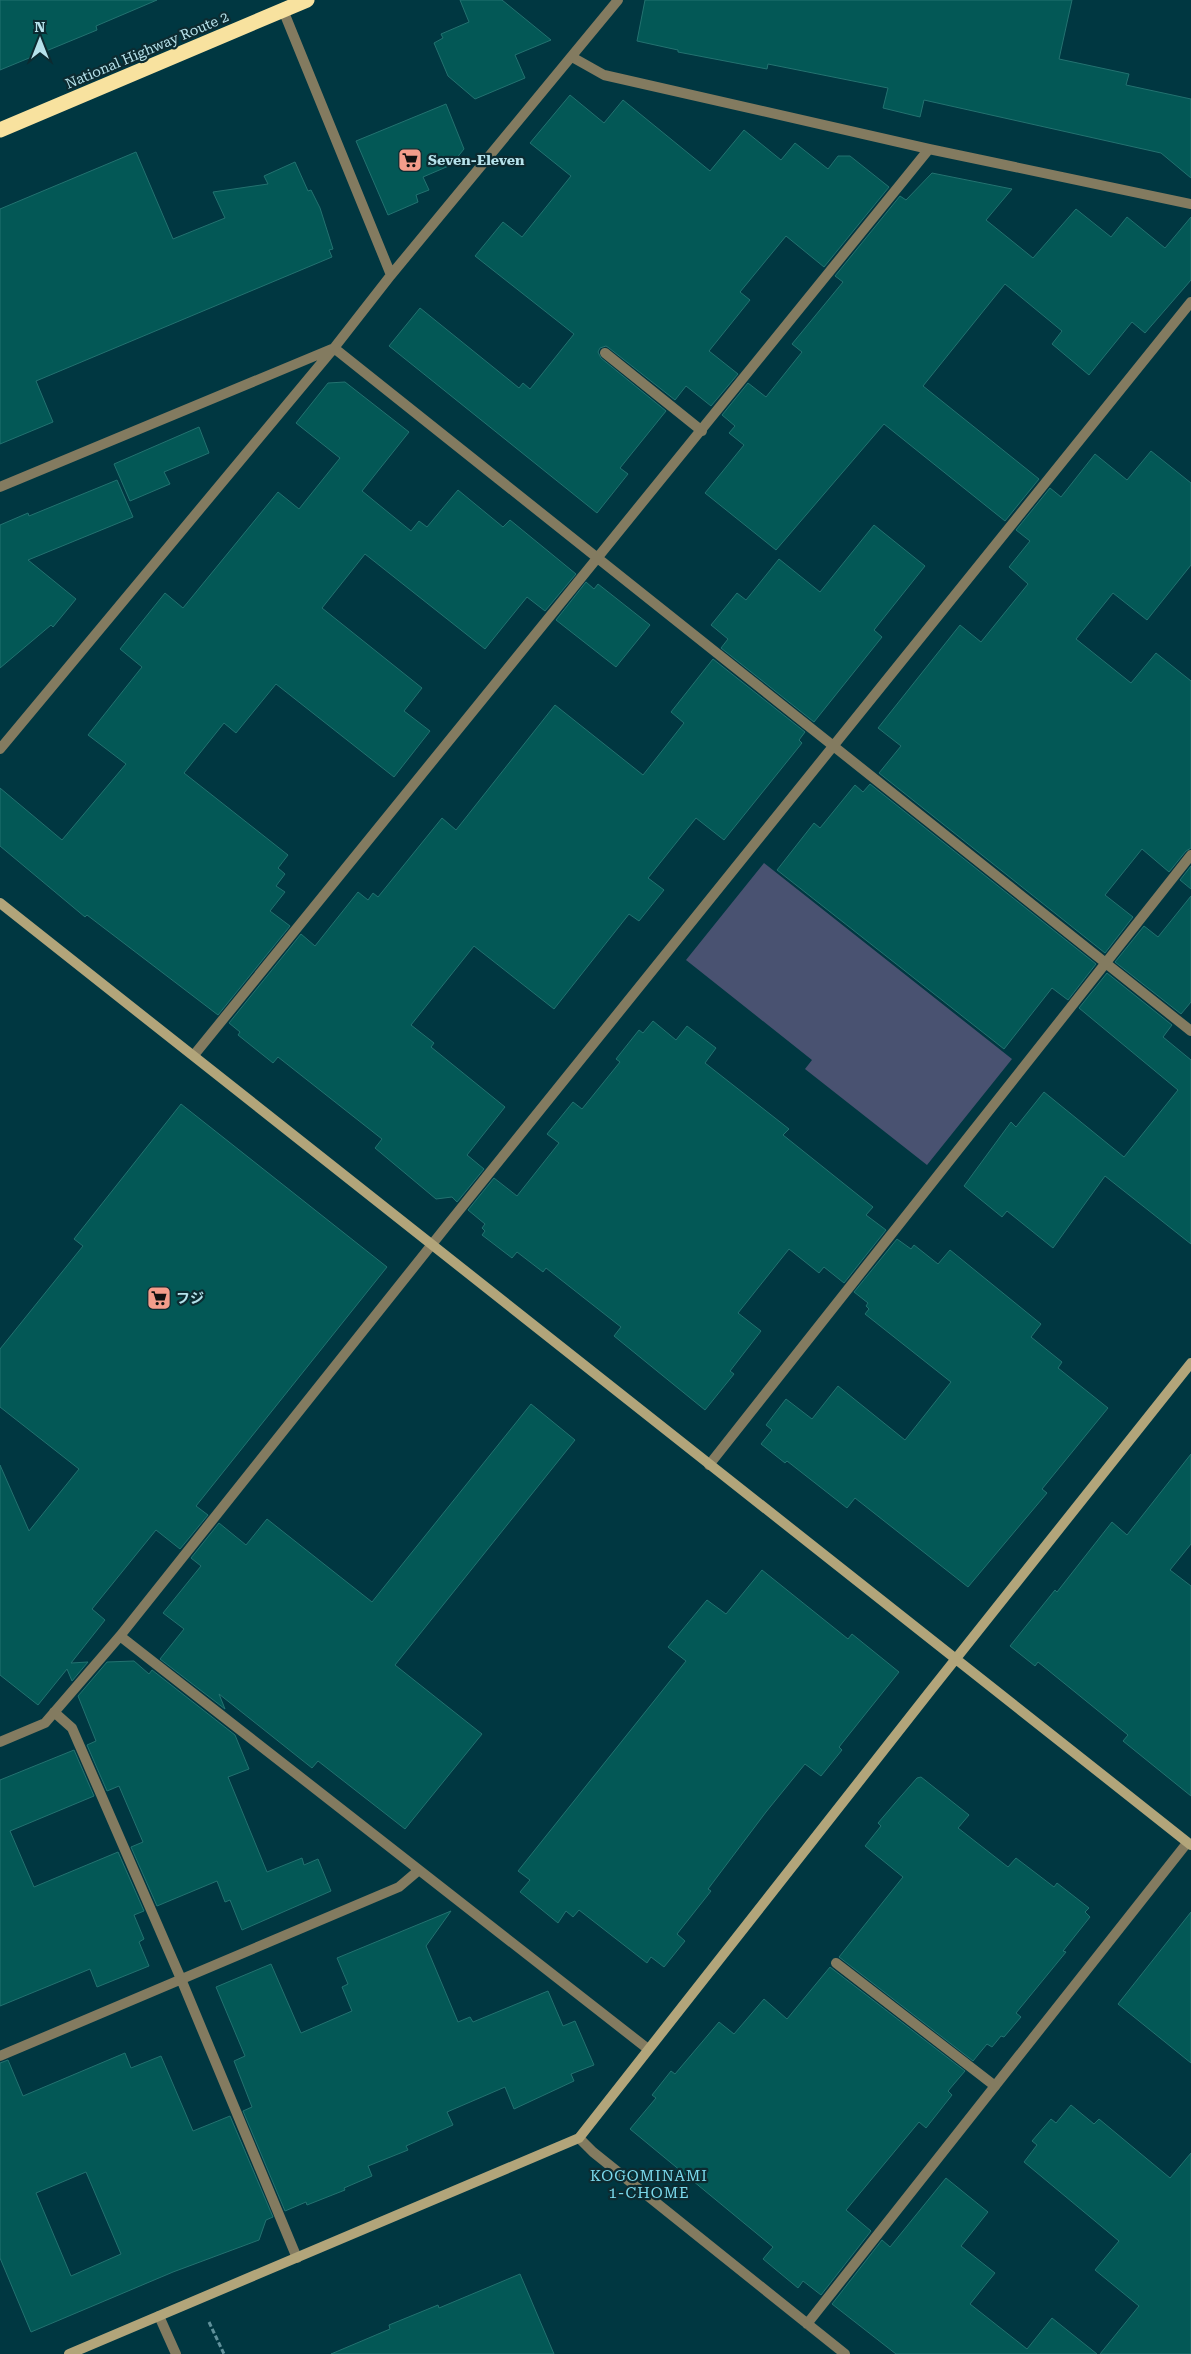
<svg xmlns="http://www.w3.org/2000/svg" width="1191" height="2354" viewBox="0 0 1191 2354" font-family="'Roboto Serif','Noto Sans JP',serif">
	<rect width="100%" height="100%" fill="#003741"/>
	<path fill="#495271" d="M 764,863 L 1012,1059 L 927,1165 L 805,1069 L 812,1060 L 686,960 Z"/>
	<path fill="#035856" stroke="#237270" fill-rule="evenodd" d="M 0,0 L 157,0 L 96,26 L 97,30 L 0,70 Z
		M 460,0 L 502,0 L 551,40 L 515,55 L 525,78 L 475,99 L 448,76 L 434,43 L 443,38 L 441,34 L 469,22 Z
		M 645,0 L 1072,0 L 1059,59 L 1129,74 L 1126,85 L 1191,99 L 1191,178 L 1161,153 L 924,100 L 920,117 L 883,108 L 888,88 L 768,64 L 767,69 L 678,52 L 678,50 L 637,41 Z
		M 570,95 L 604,123 L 623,100 L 710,171 L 744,130 L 781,160 L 795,143 L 828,169 L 838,156 L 850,156 L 889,187 L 824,267 L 786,236 L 740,292 L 750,300 L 709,351 L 738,374 L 711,406 L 686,386 L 675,400 L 609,348 L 606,346 L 600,348 L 598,352 L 601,358 L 666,411 L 620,468 L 628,474 L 597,513 L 389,346 L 420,308 L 519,388 L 523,383 L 530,389 L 574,334 L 475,256 L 503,222 L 522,237 L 571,176 L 530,143 Z
		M 446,104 L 464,149 L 451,165 L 423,177 L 429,190 L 416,195 L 418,202 L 388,215 L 356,141 Z
		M 136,152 L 173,239 L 225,218 L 213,192 L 268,184 L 264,176 L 295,162 L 308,191 L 311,190 L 320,208 L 333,249 L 329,250 L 332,257 L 36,381 L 53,422 L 0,444 L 0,209 Z
		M 932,173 L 1012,189 L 986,220 L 1033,258 L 1076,209 L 1111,237 L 1127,217 L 1165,248 L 1191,217 L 1191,280 L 1145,333 L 1132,322 L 1089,375 L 1052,344 L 1062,331 L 1005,284 L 923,386 L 1039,479 L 1005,521 L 884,424 L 776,550 L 705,493 L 744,445 L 729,433 L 735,426 L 722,415 L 748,383 L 766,397 L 802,352 L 792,344 L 843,282 L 835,276 L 900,196 L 906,200 Z
		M 345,382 L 409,432 L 362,491 L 411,531 L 419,521 L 427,527 L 458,490 L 503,527 L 510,520 L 576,574 L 545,611 L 527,597 L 485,649 L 365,554 L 322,608 L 422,688 L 404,711 L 430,731 L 394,777 L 276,684 L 236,733 L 224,723 L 184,773 L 288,855 L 278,868 L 285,874 L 276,886 L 285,892 L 270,911 L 290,926 L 218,1015 L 87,915 L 85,917 L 0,846 L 0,788 L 62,840 L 126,764 L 88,735 L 142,667 L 120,649 L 165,593 L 183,608 L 278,492 L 299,509 L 340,458 L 296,423 L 328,383 Z
		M 199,427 L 209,453 L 164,472 L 170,484 L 130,501 L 114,464 Z
		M 1151,451 L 1191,483 L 1191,565 L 1147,620 L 1113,593 L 1076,639 L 1131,683 L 1156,653 L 1191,681 L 1191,848 L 1186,851 L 1169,872 L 1142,849 L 1105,895 L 1133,917 L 1105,953 L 879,773 L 901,746 L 878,728 L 960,625 L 981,642 L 1028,584 L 1009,567 L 1030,541 L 1016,530 L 1050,488 L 1061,497 L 1095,454 L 1127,480 Z
		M 117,480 L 133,517 L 28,560 L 76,599 L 53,627 L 51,625 L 0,668 L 0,525 L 28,513 L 29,516 Z
		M 874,525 L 925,566 L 874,630 L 882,637 L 814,722 L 721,648 L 728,639 L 711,625 L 737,593 L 746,600 L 779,559 L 820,592 Z
		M 586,582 L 594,589 L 598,584 L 650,625 L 616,667 L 556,620 Z
		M 713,659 L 805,732 L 799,740 L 802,743 L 724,840 L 696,818 L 648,878 L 664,890 L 639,921 L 629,914 L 554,1009 L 474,946 L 411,1025 L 434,1043 L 431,1047 L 505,1107 L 467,1155 L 484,1169 L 457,1202 L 452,1197 L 436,1199 L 375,1148 L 382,1139 L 278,1057 L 273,1063 L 238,1035 L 240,1032 L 229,1023 L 301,934 L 315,946 L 358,892 L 368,900 L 373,893 L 378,897 L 442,818 L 456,830 L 555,705 L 643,775 L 684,723 L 671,712 Z
		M 870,784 L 1096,964 L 1068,1000 L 1052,988 L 1004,1049 L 777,870 L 814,823 L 820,828 L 855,785 L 863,792 Z
		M 1191,866 L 1191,889 L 1180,880 Z
		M 1191,896 L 1191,1002 L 1181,1014 L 1115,962 L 1144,926 L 1158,937 Z
		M 1107,973 L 1172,1025 L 1163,1037 L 1191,1060 L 1191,1244 L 1105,1176 L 1053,1248 L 1007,1211 L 1002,1217 L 964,1186 L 1011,1122 L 1016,1127 L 1044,1092 L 1124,1157 L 1178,1090 L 1079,1008 Z
		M 653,1021 L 676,1040 L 687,1026 L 716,1048 L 705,1063 L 789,1129 L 783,1135 L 873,1207 L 866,1215 L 886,1230 L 844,1283 L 824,1267 L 819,1273 L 789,1249 L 738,1313 L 761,1331 L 730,1371 L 734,1374 L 705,1410 L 614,1336 L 621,1327 L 546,1268 L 543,1272 L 517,1252 L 512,1258 L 482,1235 L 485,1231 L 482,1228 L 485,1224 L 468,1210 L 494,1178 L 517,1196 L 559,1143 L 547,1134 L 573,1102 L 582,1109 L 620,1062 L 616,1059 L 639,1030 L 643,1033 Z
		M 181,1104 L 387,1267 L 196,1506 L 208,1515 L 180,1549 L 156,1530 L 92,1609 L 105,1620 L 71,1663 L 88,1662 L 72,1681 L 67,1669 L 38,1705 L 0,1675 L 0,1465 L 29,1531 L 79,1469 L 0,1407 L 0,1349 L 83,1246 L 74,1239 Z
		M 897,1239 L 911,1249 L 914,1245 L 938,1264 L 950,1250 L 1041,1324 L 1031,1337 L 1062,1362 L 1058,1368 L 1108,1408 L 1042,1489 L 1047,1493 L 968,1587 L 855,1498 L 847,1508 L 787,1461 L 785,1463 L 761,1444 L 772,1430 L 766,1425 L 786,1399 L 812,1419 L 838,1386 L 905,1440 L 951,1382 L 865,1314 L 869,1309 L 866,1306 L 868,1303 L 854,1292 Z
		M 531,1404 L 575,1440 L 395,1665 L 482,1734 L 405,1829 L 318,1761 L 312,1768 L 219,1694 L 225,1709 L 160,1659 L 184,1629 L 163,1613 L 201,1566 L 191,1558 L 219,1523 L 246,1545 L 267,1519 L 372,1602 Z
		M 1191,1454 L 1191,1544 L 1170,1570 L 1191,1586 L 1191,1796 L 1123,1741 L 1128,1735 L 1038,1662 L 1035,1666 L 1010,1646 L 1055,1590 L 1057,1592 L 1112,1522 L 1127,1535 Z
		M 762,1570 L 848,1639 L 852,1634 L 899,1672 L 839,1747 L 842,1750 L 821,1776 L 805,1764 L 766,1812 L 708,1889 L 711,1891 L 677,1934 L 685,1941 L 664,1967 L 651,1957 L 647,1963 L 579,1910 L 573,1917 L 566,1911 L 558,1923 L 520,1892 L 530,1880 L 518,1871 L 686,1661 L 668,1647 L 707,1600 L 726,1614 Z
		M 134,1661 L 149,1674 L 152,1670 L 235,1735 L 249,1769 L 228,1777 L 267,1872 L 302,1858 L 304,1865 L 318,1859 L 331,1891 L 242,1930 L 230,1900 L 225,1902 L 217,1881 L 157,1906 L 131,1847 L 143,1842 L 119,1786 L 107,1791 L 87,1745 L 96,1741 L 78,1696 L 107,1662 Z
		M 74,1750 L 94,1796 L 10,1831 L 34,1887 L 118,1852 L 144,1911 L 134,1915 L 144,1939 L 139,1942 L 149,1966 L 97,1987 L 90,1969 L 0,2006 L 0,1780 Z
		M 921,1777 L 969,1815 L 958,1828 L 1008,1867 L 1016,1858 L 1054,1887 L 1057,1883 L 1089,1908 L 1085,1912 L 1090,1917 L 1063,1951 L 1066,1952 L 1016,2013 L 1021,2017 L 1004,2037 L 1001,2036 L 992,2047 L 987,2044 L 973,2061 L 839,1957 L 903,1877 L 865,1846 L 881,1826 L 878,1823 L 895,1803 L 917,1778 Z
		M 451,1911 L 426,1946 L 458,2022 L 470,2017 L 473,2022 L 548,1991 L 563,2026 L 575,2021 L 594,2065 L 571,2074 L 574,2081 L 514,2109 L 505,2087 L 447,2112 L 453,2125 L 406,2146 L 408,2150 L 368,2166 L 372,2176 L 344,2188 L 345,2190 L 307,2205 L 306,2202 L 285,2211 L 243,2111 L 252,2107 L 234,2061 L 245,2056 L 216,1987 L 271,1964 L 301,2033 L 352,2011 L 342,1987 L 348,1984 L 337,1958 Z
		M 1191,1912 L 1191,2063 L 1118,2004 Z
		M 830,1967 L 965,2071 L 948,2091 L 952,2095 L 926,2128 L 919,2122 L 846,2210 L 871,2231 L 821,2295 L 803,2281 L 798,2288 L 763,2259 L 773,2247 L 630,2129 L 656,2098 L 652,2095 L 671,2071 L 675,2074 L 719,2022 L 734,2034 L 764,1999 L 787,2019 Z
		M 125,2053 L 131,2068 L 161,2056 L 193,2131 L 230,2116 L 273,2217 L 266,2220 L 259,2240 L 173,2272 L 31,2332 L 0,2258 L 0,2063 L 8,2060 L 23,2096 ZM 86,2172 L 121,2254 L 71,2276 L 36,2193 Z
		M 1071,2105 L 1094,2124 L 1099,2119 L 1170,2178 L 1191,2153 L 1191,2354 L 1100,2354 L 1139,2306 L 1095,2270 L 1119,2241 L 1024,2162 L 1037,2145 L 1032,2141 L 1051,2119 L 1056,2123 Z
		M 946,2178 L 988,2212 L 961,2246 L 995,2273 L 970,2304 L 1027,2349 L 1052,2318 L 1097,2354 L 896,2354 L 832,2304 L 882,2240 L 890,2247 Z
		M 520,2274 L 554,2354 L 331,2354 L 390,2329 L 389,2325 L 438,2305 L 439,2308 Z"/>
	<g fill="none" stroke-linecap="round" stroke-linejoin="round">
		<path stroke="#60919b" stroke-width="3" stroke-dasharray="5 2.5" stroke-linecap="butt" d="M 209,2322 L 224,2354"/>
		<path stroke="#837b60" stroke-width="10" d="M 836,1963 L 995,2086"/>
		<path stroke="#837b60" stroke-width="10" d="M 283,10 L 391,275
			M 572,57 L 604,75 L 929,149 L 1191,204
			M 605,353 L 702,431
			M 0,487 L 334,348 L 1191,1031
			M 0,749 L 334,348 L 391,275 L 618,0
			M 194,1055 L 929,149
			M 709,1465 L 1191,855
			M 120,1636 L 648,2049
			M 54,1712 L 72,1728 L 181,1979 L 297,2258
			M 0,1742 L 45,1723 L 120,1636 L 449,1223 L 1191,302
			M 0,2056 L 399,1887 L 419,1870
			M 579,2138 L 593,2152 L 845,2354
			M 159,2316 L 176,2354
			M 807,2324 L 1187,1843"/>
		<path stroke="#b2a57a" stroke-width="10" d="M 0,903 L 1191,1845
			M 69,2354 L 579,2138 L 931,1690 L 1191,1363"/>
		<path stroke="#f8e29f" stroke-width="15" d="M 0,130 L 307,0"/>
	</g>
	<defs>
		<g id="supermarket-square" transform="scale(1.25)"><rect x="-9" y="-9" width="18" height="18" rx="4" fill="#f49d8b" stroke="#0c2b31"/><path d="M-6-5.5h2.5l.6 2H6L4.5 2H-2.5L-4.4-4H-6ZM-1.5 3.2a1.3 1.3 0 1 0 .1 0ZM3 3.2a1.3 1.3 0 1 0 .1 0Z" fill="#111"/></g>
	</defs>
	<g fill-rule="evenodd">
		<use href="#supermarket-square" x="410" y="160"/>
		<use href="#supermarket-square" x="159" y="1298"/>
	</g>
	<g text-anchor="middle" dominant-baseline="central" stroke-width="4.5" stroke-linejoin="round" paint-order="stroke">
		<g font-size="14" fill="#b6e2eb" stroke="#0c2b31">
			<text transform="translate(147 50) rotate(-23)">National Highway Route 2</text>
		</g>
		<g font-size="14" font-weight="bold" fill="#b6e2eb" stroke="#0c2b31" text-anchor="start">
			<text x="428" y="160">Seven-Eleven</text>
			<text x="176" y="1298">フジ</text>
		</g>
		<g font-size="15" letter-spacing="1" fill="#7bd9ec" stroke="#0c2b31">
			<text x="649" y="2176">KOGOMINAMI<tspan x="649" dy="17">1-CHOME</tspan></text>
		</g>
	</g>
	<g transform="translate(40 40)" stroke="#0c2b31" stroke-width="4" paint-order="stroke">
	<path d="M0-4L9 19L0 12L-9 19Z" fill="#b6e2eb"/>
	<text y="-8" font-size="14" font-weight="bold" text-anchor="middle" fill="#b6e2eb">N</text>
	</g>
</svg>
